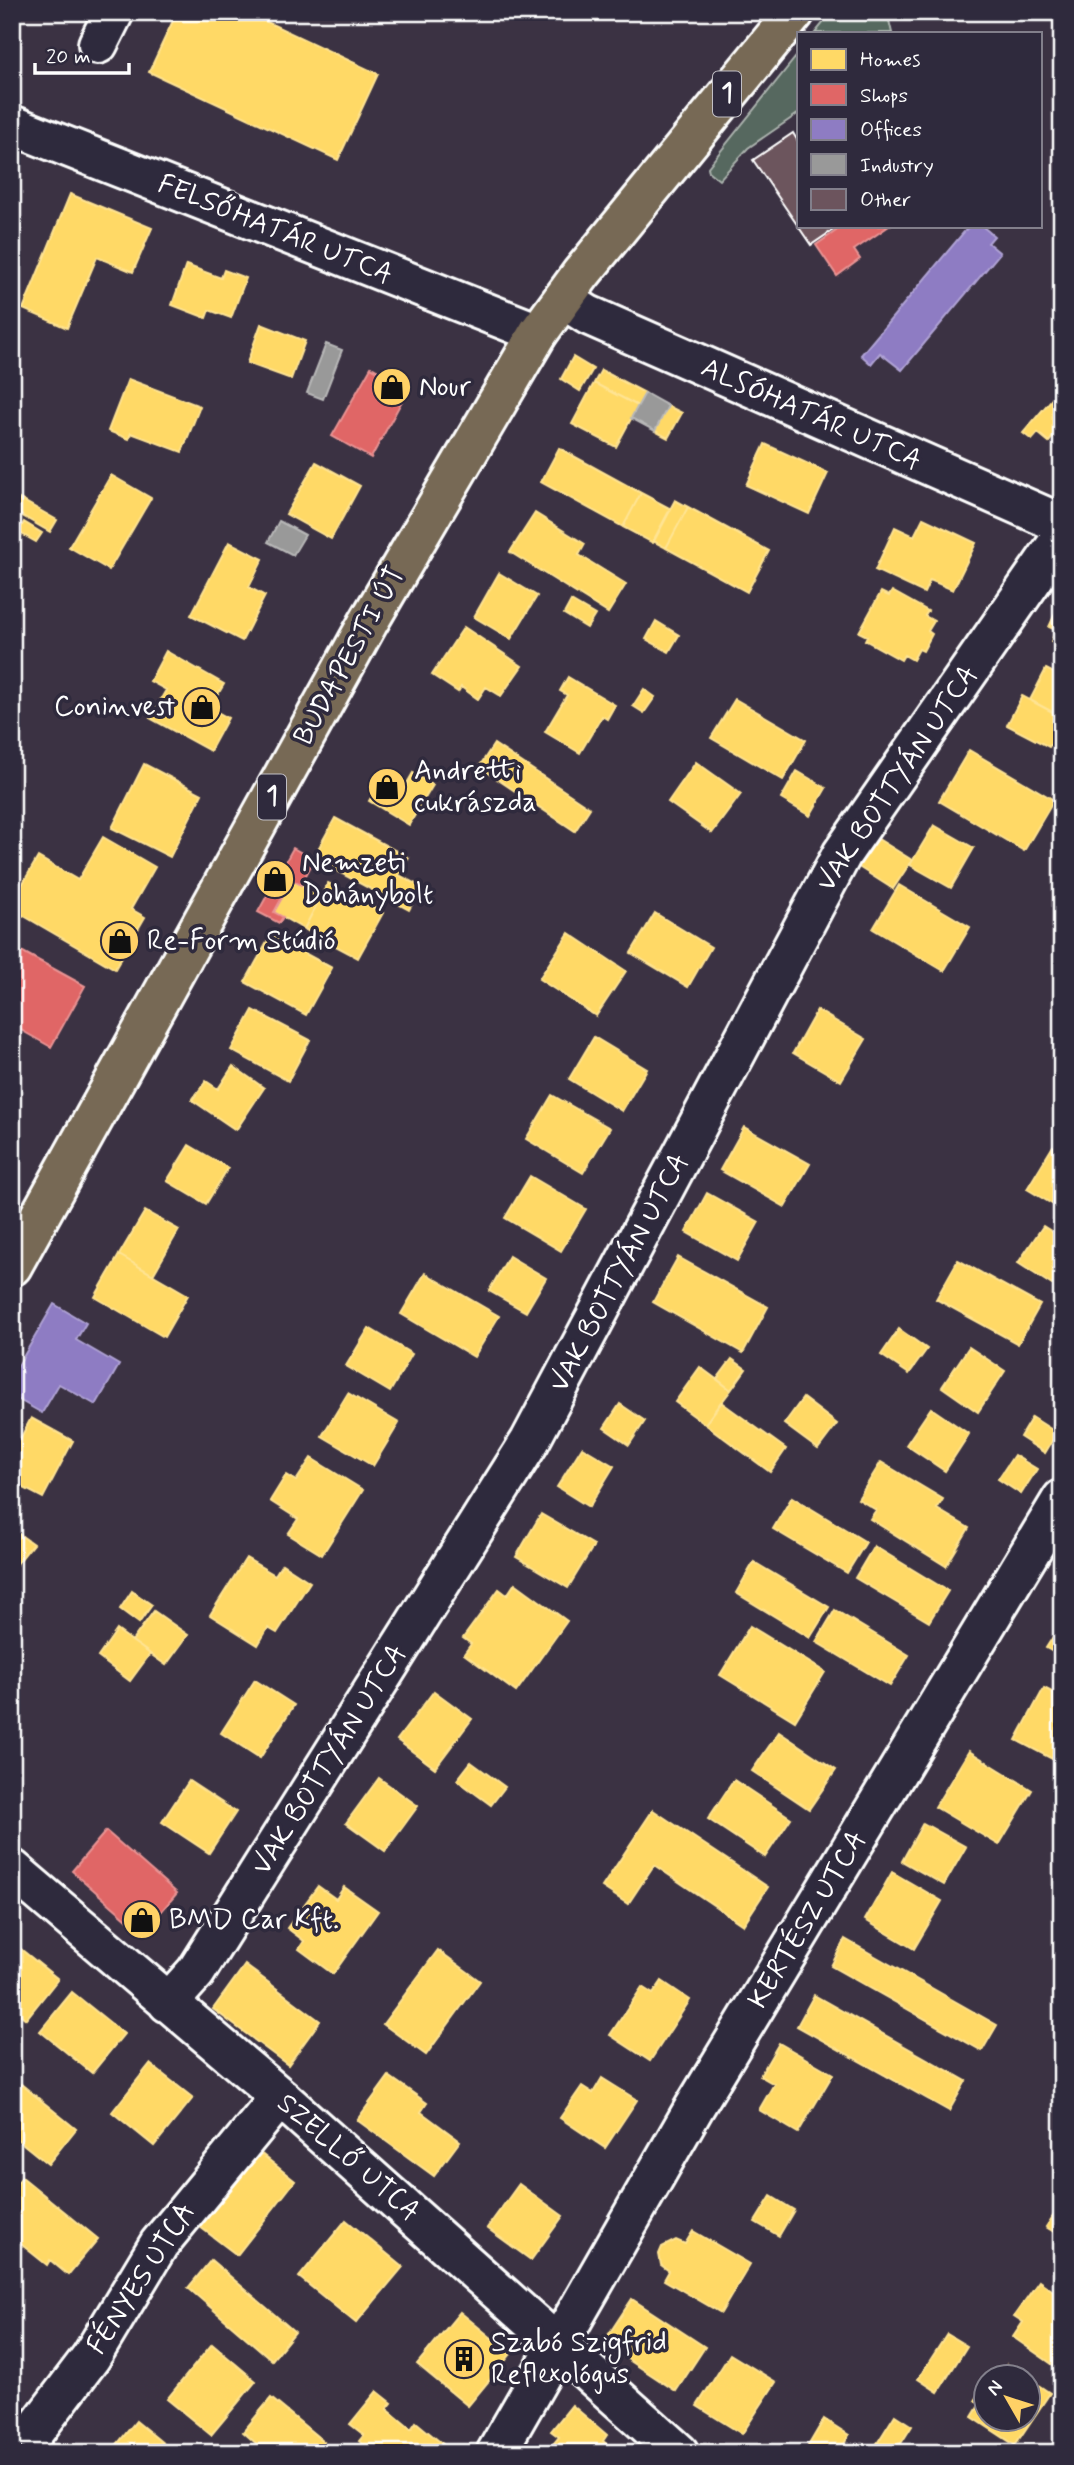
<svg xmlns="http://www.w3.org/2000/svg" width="1074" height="2465" viewBox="0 0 1074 2465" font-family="Mynerve,sans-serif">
	<rect width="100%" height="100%" fill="#3b3243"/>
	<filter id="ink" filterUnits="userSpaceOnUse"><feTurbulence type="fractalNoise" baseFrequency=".0143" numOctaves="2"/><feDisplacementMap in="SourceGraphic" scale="14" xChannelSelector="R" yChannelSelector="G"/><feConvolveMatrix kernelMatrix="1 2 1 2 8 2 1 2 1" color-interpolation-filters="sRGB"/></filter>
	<g filter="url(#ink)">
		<path fill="#57675e" stroke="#abb3ae" stroke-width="2" d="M 832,12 L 887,12 L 892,33 L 815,33 Z
			M 799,53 L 799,113 L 748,148 L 719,180 L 709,172 L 708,167 Z"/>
		<path fill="#ffd966" stroke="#ffe494" stroke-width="2" d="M 177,12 L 246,12 L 378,74 L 338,160 L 149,72 Z
			M 70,194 L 152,228 L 133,272 L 97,257 L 67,328 L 23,309 Z
			M 186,265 L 221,278 L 224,270 L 246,278 L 231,318 L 209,310 L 206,318 L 172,305 Z
			M 261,324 L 305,341 L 291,379 L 247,363 Z
			M 573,357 L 593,369 L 580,391 L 561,379 Z
			M 601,370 L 645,393 L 638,406 L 594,383 Z
			M 128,379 L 200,406 L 182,452 L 131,433 L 129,439 L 108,431 Z
			M 594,383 L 638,406 L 616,447 L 572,424 Z
			M 1062,387 L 1062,434 L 1058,431 L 1049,442 L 1038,433 L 1032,440 L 1023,433 Z
			M 668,406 L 682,413 L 668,438 L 655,431 Z
			M 765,444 L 828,473 L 809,514 L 746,485 Z
			M 559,448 L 641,493 L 623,527 L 541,482 Z
			M 316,462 L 360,486 L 331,539 L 286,514 Z
			M 111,475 L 151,498 L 109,570 L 69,547 Z
			M 641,493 L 671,509 L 653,543 L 623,527 Z
			M 20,499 L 57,520 L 50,532 L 14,511 Z
			M 675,500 L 688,507 L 666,548 L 653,541 Z
			M 688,507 L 769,551 L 747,592 L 666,548 Z
			M 535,513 L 585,544 L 579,555 L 626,584 L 608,613 L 510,552 Z
			M 923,518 L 976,543 L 953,590 L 930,580 L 924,593 L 875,570 L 895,527 L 914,536 Z
			M 24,522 L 42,533 L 36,542 L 18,532 Z
			M 229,542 L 263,559 L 249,587 L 265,596 L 242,641 L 191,615 Z
			M 499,573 L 537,596 L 511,639 L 474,617 Z
			M 892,591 L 928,611 L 925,616 L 934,621 L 928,631 L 932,634 L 923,651 L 919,649 L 913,660 L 904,655 L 901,660 L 865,640 L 867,636 L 859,632 L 881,592 L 889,596 Z
			M 1062,599 L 1062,647 L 1051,642 L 1056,630 L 1049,627 Z
			M 571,601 L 595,615 L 587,628 L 564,614 Z
			M 656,621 L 679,635 L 669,652 L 646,639 Z
			M 464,627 L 522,666 L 501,696 L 486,687 L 478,699 L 461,687 L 458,692 L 432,675 Z
			M 166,651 L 224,684 L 210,708 L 228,718 L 210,751 L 150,718 L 166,690 L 150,681 Z
			M 1046,669 L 1062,677 L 1062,717 L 1030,700 Z
			M 568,677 L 615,705 L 607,719 L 602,716 L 580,753 L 545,732 L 567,695 L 560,691 Z
			M 644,689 L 655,697 L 644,713 L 633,706 Z
			M 1022,696 L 1062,717 L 1062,745 L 1053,741 L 1049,747 L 1007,725 Z
			M 735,699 L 806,740 L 783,780 L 711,738 Z
			M 494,744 L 590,808 L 575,831 L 479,767 Z
			M 969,750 L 1054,800 L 1024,851 L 939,801 Z
			M 696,762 L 741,794 L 712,833 L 668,802 Z
			M 144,764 L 202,794 L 170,857 L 112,828 Z
			M 797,771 L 826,788 L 810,816 L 781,799 Z
			M 386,773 L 406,785 L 413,773 L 433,785 L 409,825 L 369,801 Z
			M 335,818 L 409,858 L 399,875 L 421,887 L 409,910 L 313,858 Z
			M 934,825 L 974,848 L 951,888 L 910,865 Z
			M 103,837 L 155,867 L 131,909 L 145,917 L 115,969 L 12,909 L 12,902 L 38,857 L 78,880 Z
			M 875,837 L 912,860 L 893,889 L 857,866 Z
			M 292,880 L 321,896 L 304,929 L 274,912 Z
			M 328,883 L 383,913 L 358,958 L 304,929 Z
			M 899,885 L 970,927 L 944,971 L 873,929 Z
			M 655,913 L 711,947 L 688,987 L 631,953 Z
			M 569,933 L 626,971 L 596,1016 L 539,979 Z
			M 271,935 L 332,968 L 306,1015 L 245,982 Z
			M 253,1010 L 310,1040 L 288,1081 L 231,1050 Z
			M 817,1010 L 866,1039 L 841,1081 L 793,1053 Z
			M 594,1037 L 647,1069 L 622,1111 L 569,1079 Z
			M 233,1066 L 264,1088 L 236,1130 L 192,1100 L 206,1081 L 218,1089 Z
			M 552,1095 L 610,1128 L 583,1173 L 526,1139 Z
			M 744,1127 L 810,1164 L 785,1207 L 720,1170 Z
			M 189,1145 L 228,1168 L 206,1204 L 167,1181 Z
			M 1053,1146 L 1062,1151 L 1062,1210 L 1027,1189 Z
			M 530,1176 L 586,1209 L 561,1251 L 505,1218 Z
			M 707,1193 L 759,1222 L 737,1261 L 686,1232 Z
			M 145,1211 L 179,1230 L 153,1275 L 119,1255 Z
			M 1043,1226 L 1062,1238 L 1062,1271 L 1052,1285 L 1018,1263 Z
			M 119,1255 L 188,1295 L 164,1337 L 95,1297 Z
			M 509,1256 L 546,1278 L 526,1312 L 489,1291 Z
			M 678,1257 L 768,1307 L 743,1353 L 653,1302 Z
			M 958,1260 L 1040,1305 L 1018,1344 L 936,1299 Z
			M 425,1273 L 499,1316 L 474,1357 L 401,1314 Z
			M 369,1328 L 412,1354 L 390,1392 L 346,1366 Z
			M 899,1329 L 927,1349 L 909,1374 L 881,1355 Z
			M 969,1347 L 1005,1371 L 978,1412 L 942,1387 Z
			M 732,1359 L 746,1369 L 731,1390 L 717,1379 Z
			M 700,1367 L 731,1390 L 705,1424 L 675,1402 Z
			M 348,1393 L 399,1423 L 373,1466 L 322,1436 Z
			M 803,1398 L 837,1424 L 818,1449 L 784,1424 Z
			M 721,1402 L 786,1449 L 770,1472 L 705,1424 Z
			M 620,1404 L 645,1421 L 629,1445 L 604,1428 Z
			M 931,1408 L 969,1434 L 945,1471 L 906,1445 Z
			M 1032,1417 L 1057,1433 L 1045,1453 L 1020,1437 Z
			M 31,1418 L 73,1441 L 43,1498 L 12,1482 L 12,1454 Z
			M 582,1447 L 614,1466 L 589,1507 L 557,1487 Z
			M 1014,1455 L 1037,1469 L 1021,1494 L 998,1479 Z
			M 311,1458 L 363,1490 L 322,1555 L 288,1534 L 298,1519 L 270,1501 L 286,1475 L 296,1481 Z
			M 881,1462 L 943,1499 L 937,1509 L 969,1528 L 946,1566 L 870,1519 L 876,1510 L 858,1499 Z
			M 792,1497 L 866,1542 L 847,1573 L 773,1529 Z
			M 541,1514 L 594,1545 L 568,1588 L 516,1557 Z
			M 12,1529 L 33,1544 L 12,1570 Z
			M 874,1546 L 948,1591 L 929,1622 L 855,1578 Z
			M 246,1558 L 275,1575 L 282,1564 L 310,1582 L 277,1633 L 268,1628 L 258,1645 L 210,1615 Z
			M 754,1562 L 829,1607 L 810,1638 L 736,1593 Z
			M 515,1583 L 567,1621 L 516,1692 L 464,1654 L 471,1644 L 463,1638 L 499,1589 L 507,1595 Z
			M 132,1591 L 152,1605 L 139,1623 L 120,1609 Z
			M 835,1610 L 909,1655 L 890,1686 L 816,1642 Z
			M 154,1611 L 188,1635 L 166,1665 L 132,1641 Z
			M 1062,1623 L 1062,1657 L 1046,1648 Z
			M 750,1626 L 825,1672 L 795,1721 L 720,1675 Z
			M 117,1630 L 150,1654 L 130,1681 L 98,1657 Z
			M 255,1680 L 294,1705 L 260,1758 L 221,1733 Z
			M 1044,1688 L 1062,1697 L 1062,1764 L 1016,1740 Z
			M 434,1691 L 472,1719 L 435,1768 L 397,1740 Z
			M 779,1732 L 836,1770 L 809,1809 L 752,1771 Z
			M 969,1751 L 1032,1790 L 999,1845 L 935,1807 Z
			M 471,1762 L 505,1787 L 491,1805 L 457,1780 Z
			M 379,1778 L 418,1806 L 385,1851 L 346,1823 Z
			M 734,1780 L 791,1818 L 765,1857 L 708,1819 Z
			M 189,1781 L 236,1812 L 209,1853 L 162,1822 Z
			M 653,1810 L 768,1887 L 743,1925 L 654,1865 L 628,1904 L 602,1887 Z
			M 923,1823 L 966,1847 L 944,1885 L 902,1861 Z
			M 892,1872 L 942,1901 L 914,1949 L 865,1920 Z
			M 318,1886 L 336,1899 L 344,1887 L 378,1911 L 333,1974 L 299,1949 L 304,1941 L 287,1928 Z
			M 845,1939 L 997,2025 L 982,2051 L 831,1966 Z
			M 12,1942 L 58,1979 L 26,2019 L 12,2008 Z
			M 438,1950 L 480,1981 L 426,2055 L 383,2024 Z
			M 245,1965 L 320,2021 L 288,2065 L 213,2009 Z
			M 662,1981 L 690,2000 L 650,2061 L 610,2035 L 642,1987 L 653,1994 Z
			M 72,1992 L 124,2034 L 92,2073 L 40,2031 Z
			M 814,1995 L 966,2081 L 949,2111 L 797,2026 Z
			M 779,2043 L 833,2074 L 798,2133 L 759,2110 L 774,2084 L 760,2076 Z
			M 150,2064 L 193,2098 L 154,2146 L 112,2112 Z
			M 389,2076 L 427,2103 L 421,2112 L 460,2141 L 434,2176 L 357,2120 Z
			M 602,2078 L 637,2100 L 605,2148 L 560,2118 L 582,2086 L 593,2093 Z
			M 21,2084 L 76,2129 L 48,2164 L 12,2135 L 12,2095 Z
			M 254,2148 L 295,2181 L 237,2255 L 195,2223 Z
			M 22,2177 L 98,2239 L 68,2275 L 50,2260 L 47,2265 L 12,2237 L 12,2189 Z
			M 519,2184 L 563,2216 L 531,2260 L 487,2228 Z
			M 771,2196 L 794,2210 L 779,2236 L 755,2222 Z
			M 1062,2203 L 1062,2237 L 1046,2227 Z
			M 346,2220 L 403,2267 L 356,2323 L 299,2277 Z
			M 693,2231 L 750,2264 L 721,2313 L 664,2280 L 669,2271 L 661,2265 L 659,2254 L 662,2247 L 676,2240 L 685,2244 Z
			M 211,2260 L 295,2332 L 272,2360 L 188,2288 Z
			M 1039,2281 L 1062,2297 L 1062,2371 L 1013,2337 L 1023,2322 L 1014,2316 Z
			M 632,2299 L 705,2347 L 676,2391 L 603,2343 Z
			M 460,2312 L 511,2354 L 468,2406 L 417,2364 Z
			M 947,2334 L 967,2346 L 938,2392 L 918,2379 Z
			M 212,2344 L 256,2381 L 211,2435 L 167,2399 Z
			M 730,2354 L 776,2382 L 742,2434 L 697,2406 Z
			M 1007,2364 L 1028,2378 L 990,2378 L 995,2370 L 1001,2374 Z
			M 1028,2378 L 1050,2393 L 1015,2445 L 972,2417 L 980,2404 L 975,2401 L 986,2383 L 986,2420 L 1028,2420 Z
			M 377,2391 L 392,2403 L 387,2409 L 411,2429 L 416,2422 L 444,2445 L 437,2453 L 374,2453 L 359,2441 L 364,2435 L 350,2424 Z
			M 271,2398 L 324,2442 L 315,2453 L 267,2453 L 243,2432 Z
			M 572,2405 L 607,2435 L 603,2441 L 617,2453 L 546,2453 L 559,2437 L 551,2431 Z
			M 895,2415 L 912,2426 L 895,2453 L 871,2453 Z
			M 824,2419 L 849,2435 L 839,2453 L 804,2453 Z
			M 136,2421 L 175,2453 L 110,2453 Z"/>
		<path fill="#e06666" stroke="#e99494" stroke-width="2" d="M 843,226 L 889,226 L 854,250 L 860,259 L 837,276 L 816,245 Z
			M 371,367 L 409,388 L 371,458 L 332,436 Z
			M 293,848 L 314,860 L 301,885 L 292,880 L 274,912 L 283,917 L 279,923 L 258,912 Z
			M 12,946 L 85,986 L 51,1047 L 12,1025 Z
			M 106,1831 L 177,1893 L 143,1933 L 72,1871 Z"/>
		<path fill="#8e7cc3" stroke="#b0a3d5" stroke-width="2" d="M 969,226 L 982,226 L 994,236 L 988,243 L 1000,253 L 902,370 L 880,353 L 871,364 L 861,355 Z
			M 54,1304 L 86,1323 L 76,1340 L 119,1365 L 96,1405 L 59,1384 L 42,1413 L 12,1396 L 12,1376 Z"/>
		<path fill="#999" stroke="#b8b8b8" stroke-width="2" d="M 326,344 L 342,350 L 323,399 L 307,393 Z
			M 645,393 L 668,406 L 655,431 L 631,418 Z
			M 279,521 L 305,535 L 293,555 L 268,542 Z"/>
		<path fill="#6c545d" stroke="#fff" stroke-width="2" d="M 793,133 L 799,143 L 799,226 L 839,226 L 811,245 L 753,160 Z"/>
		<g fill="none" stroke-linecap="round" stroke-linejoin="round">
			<g stroke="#fff" stroke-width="44">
				<path id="minor" d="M 98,44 L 114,12
					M 12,125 L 538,333
					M 563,299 L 588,315 L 1062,524
					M 12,1869 L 280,2097 L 679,2453
					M 168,2003 L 196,1972 L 530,1441 L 842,854 L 1062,537
					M 34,2432 L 91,2357 L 159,2244 L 280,2097
					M 496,2453 L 694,2108 L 1062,1499"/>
			</g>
			<g stroke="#fff" stroke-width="44">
				<path id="major" d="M 12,1266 L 368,623 L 538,333 L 581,274 L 795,12"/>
			</g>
			<use href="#minor" stroke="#2f2a3d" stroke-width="38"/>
			<use href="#major" stroke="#776954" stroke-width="38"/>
		</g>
	</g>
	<defs>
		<g id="shop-disc" transform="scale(2.0125)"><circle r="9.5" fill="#ffd166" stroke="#2f2a3d"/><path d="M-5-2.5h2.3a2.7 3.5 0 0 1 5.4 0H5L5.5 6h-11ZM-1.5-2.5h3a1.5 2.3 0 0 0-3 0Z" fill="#111"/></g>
		<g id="building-disc" transform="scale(2.0125)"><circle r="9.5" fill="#ffd166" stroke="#2f2a3d"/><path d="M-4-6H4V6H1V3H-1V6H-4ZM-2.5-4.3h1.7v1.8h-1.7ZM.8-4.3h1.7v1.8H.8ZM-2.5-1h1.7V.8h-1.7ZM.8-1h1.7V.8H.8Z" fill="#111"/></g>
	</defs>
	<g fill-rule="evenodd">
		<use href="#shop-disc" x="392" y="387"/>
		<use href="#shop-disc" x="202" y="707"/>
		<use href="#shop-disc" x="387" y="787"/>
		<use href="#shop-disc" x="275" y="879"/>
		<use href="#shop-disc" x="120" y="941"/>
		<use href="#shop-disc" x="142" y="1920"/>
		<use href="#building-disc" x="464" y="2359"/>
	</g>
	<g text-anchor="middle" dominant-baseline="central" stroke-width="7" stroke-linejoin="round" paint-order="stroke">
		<g fill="#2f2a3d" stroke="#c1bfc5" stroke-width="2">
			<rect x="713" y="71.5" width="28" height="45" rx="5"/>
			<rect x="258" y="774.5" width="28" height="45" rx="5"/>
		</g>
		<g font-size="26" font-weight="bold" fill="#fff">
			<text x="727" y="94">1</text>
			<text x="272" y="797">1</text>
		</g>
		<g font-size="28" fill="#fff" stroke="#2f2a3d">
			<text transform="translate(275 230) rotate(22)">FELSŐHATÁR UTCA</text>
			<text transform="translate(811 415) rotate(24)">ALSÓHATÁR UTCA</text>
			<text transform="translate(350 656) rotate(-61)">BUDAPESTI ÚT</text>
			<text transform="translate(898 779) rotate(-56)">VAK BOTTYÁN UTCA</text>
			<text transform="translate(620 1273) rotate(-62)">VAK BOTTYÁN UTCA</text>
			<text transform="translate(330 1760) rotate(-58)">VAK BOTTYÁN UTCA</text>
			<text transform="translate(808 1920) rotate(-59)">KERTÉSZ UTCA</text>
			<text transform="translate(348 2158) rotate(41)">SZELLŐ UTCA</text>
			<text transform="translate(142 2279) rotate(-57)">FÉNYES UTCA</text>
		</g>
		<g font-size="28" fill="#fff" stroke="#2f2a3d" text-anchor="start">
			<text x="419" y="387">Nour</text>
			<text x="175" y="707" text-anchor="end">Coninvest</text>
			<text x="414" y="771">Andretti<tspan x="414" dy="32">cukrászda</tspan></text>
			<text x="302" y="863">Nemzeti<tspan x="302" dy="32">Dohánybolt</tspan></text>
			<text x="147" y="941">Re-Form Stúdió</text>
			<text x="169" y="1920">BMD Car Kft.</text>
			<text x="491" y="2343">Szabó Szigfrid<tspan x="491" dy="32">Reflexológus</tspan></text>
		</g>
	</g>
	<rect width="1074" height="2465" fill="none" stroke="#2f2a3d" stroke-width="42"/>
	<rect x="21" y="21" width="1032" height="2423" fill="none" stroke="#fff" stroke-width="2.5" filter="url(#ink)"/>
	<rect x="797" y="32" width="245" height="196" fill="#2f2a3d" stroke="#827f8b" stroke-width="2"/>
	<rect x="811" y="49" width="35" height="21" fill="#ffd966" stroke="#827f8b" stroke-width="2"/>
	<text x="860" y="66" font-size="21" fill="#ffffff">Homes</text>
	<rect x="811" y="84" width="35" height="21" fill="#e06666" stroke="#827f8b" stroke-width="2"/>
	<text x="860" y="102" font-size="21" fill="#ffffff">Shops</text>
	<rect x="811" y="119" width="35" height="21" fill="#8e7cc3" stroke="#827f8b" stroke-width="2"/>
	<text x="860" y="136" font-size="21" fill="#ffffff">Offices</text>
	<rect x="811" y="154" width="35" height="21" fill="#999999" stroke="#827f8b" stroke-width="2"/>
	<text x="860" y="172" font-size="21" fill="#ffffff">Industry</text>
	<rect x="811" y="189" width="35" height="21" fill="#6c545d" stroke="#827f8b" stroke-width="2"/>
	<text x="860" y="206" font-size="21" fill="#ffffff">Other</text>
	<g transform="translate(1007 2398) rotate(309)"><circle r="33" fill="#2f2a3d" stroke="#827f8b" stroke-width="2"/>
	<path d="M0-5L12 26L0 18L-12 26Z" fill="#ffd166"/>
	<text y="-10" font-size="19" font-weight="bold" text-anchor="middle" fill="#ffffff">N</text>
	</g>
	<path d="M35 63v10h94v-10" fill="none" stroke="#ffffff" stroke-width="3.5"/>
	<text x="46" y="63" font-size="21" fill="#ffffff" stroke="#2f2a3d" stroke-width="5" paint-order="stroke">20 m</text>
</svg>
